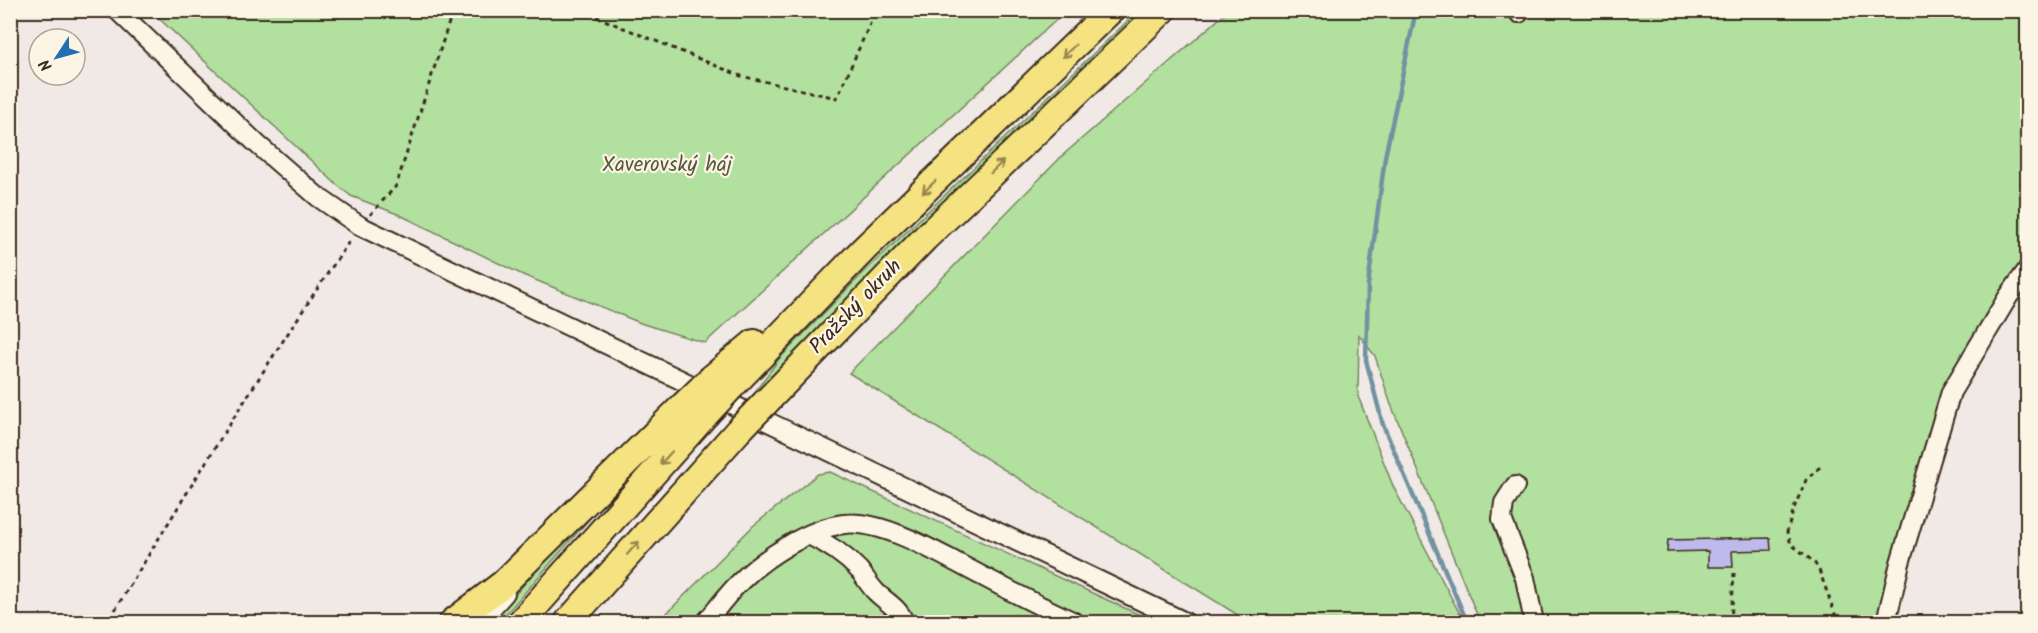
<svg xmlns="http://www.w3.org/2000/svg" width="2038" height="633" viewBox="0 0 2038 633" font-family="Kalam,sans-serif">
	<rect width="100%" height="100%" fill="#f0e9e6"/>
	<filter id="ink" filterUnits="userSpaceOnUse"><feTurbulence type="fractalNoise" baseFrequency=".0167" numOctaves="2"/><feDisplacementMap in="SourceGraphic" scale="12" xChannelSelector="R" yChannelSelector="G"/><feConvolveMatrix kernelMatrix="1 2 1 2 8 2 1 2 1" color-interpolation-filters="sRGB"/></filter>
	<g filter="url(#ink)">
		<path fill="#b2e09f" stroke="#76855e" stroke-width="1.5" d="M 151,11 L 1066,11 L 705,343 L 643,324 L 523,275 L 400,215 L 351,196 L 336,184 Z
			M 1138,11 L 1150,11 L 760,393 L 756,390 L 779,359 L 862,274 Z
			M 1228,11 L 2027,11 L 2027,277 L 1959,385 L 1891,622 L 1480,622 L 1390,402 L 1375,356 L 1359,335 L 1358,396 L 1393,486 L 1464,622 L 1249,622 L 849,373 L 1063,155 Z
			M 830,472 L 1155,622 L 658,622 L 753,526 L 818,474 Z
			M 590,513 L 593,515 L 499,622 L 492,622 L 532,575 Z"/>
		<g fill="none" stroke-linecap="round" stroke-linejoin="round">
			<path stroke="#7292a1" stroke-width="4.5" d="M 1416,10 L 1385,157 L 1368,285 L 1366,360 L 1383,425 L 1467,622"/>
		</g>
		<path fill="#bfbaec" stroke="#3b2a1e" stroke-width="1.5" d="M 1770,538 L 1771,550 L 1732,551 L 1733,567 L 1708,567 L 1708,551 L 1667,552 L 1668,540 Z"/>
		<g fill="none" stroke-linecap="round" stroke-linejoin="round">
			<g stroke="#3b2a1e" stroke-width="22">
				<path id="minor" d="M 117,10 L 257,144 L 318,197 L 360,226 L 1185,622
					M 1519,13 L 1521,10
					M 1515,486 L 1504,503 L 1502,519 L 1525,578 L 1534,622
					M 809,535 C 828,544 844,554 859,570 C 865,577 869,585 876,592 C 886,602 899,608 904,622
					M 479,622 L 505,593
					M 706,622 C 716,610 726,596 738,584 C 762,559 809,528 844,524 C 885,519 948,559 984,577 C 1014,593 1044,608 1074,622
					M 1886,622 L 1900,563 L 1951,392 L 2008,297 L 2028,269"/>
			</g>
			<g stroke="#3b2a1e" stroke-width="30">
				<path id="highway" d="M 712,378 L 754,343
					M 731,387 L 864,249 L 1111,10
					M 765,403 L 925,238 L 1163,10
					M 453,622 L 504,583 L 684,405
					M 521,622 L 705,415
					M 568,622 L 738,431"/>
			</g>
			<path stroke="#3b2a1e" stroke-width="3" stroke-dasharray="4.5 4.5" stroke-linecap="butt" d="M 580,10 L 741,76 L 837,98 L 876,10
				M 370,215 L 396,186 L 453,10
				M 1820,467 L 1806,480 L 1794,508 L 1787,532 L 1791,544 L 1814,562 L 1819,570 L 1838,622
				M 115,610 C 192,484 268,360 351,239
				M 1731,622 L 1734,573"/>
			<use href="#minor" stroke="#fcf5e5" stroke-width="18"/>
			<use href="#highway" stroke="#f5e382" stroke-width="26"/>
			<g stroke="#3b2a1e" stroke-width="30" stroke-linecap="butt">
				<path id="highway-bridge" d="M 684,405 L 712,378
					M 705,415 L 731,387
					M 738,431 L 765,403"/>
			</g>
			<use href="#highway-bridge" stroke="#f5e382" stroke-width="26"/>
		</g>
		<defs><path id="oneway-shaft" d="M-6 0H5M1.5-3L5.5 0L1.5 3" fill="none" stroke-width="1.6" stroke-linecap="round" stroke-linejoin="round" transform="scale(1.5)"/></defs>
		<g stroke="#988650">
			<use href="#oneway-shaft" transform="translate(1069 51) rotate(136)"/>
			<use href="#oneway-shaft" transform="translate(997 167) rotate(-44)"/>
			<use href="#oneway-shaft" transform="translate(929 187) rotate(136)"/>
			<use href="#oneway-shaft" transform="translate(666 458) rotate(132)"/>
			<use href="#oneway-shaft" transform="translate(633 548) rotate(-48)"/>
		</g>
	</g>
	<g text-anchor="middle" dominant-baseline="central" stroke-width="4.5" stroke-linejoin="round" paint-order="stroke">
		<g font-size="21" fill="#59583e" stroke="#fcf5e5">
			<text x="667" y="165">Xaverovský háj</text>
		</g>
		<g font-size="21" fill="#3b2a1e" stroke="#fcf5e5">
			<text transform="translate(856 307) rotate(-46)">Pražský okruh</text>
		</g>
	</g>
	<rect width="2038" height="633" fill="none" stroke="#fcf5e5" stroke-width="36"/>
	<rect x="18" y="18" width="2002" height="597" fill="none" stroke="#3b2a1e" stroke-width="2" filter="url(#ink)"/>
	<g transform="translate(57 57) rotate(234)"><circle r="28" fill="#fcf5e5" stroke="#afa495" stroke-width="1.5"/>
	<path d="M0-4.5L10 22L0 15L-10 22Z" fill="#1f6fb2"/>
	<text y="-9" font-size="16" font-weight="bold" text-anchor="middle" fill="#3b2a1e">N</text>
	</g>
</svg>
